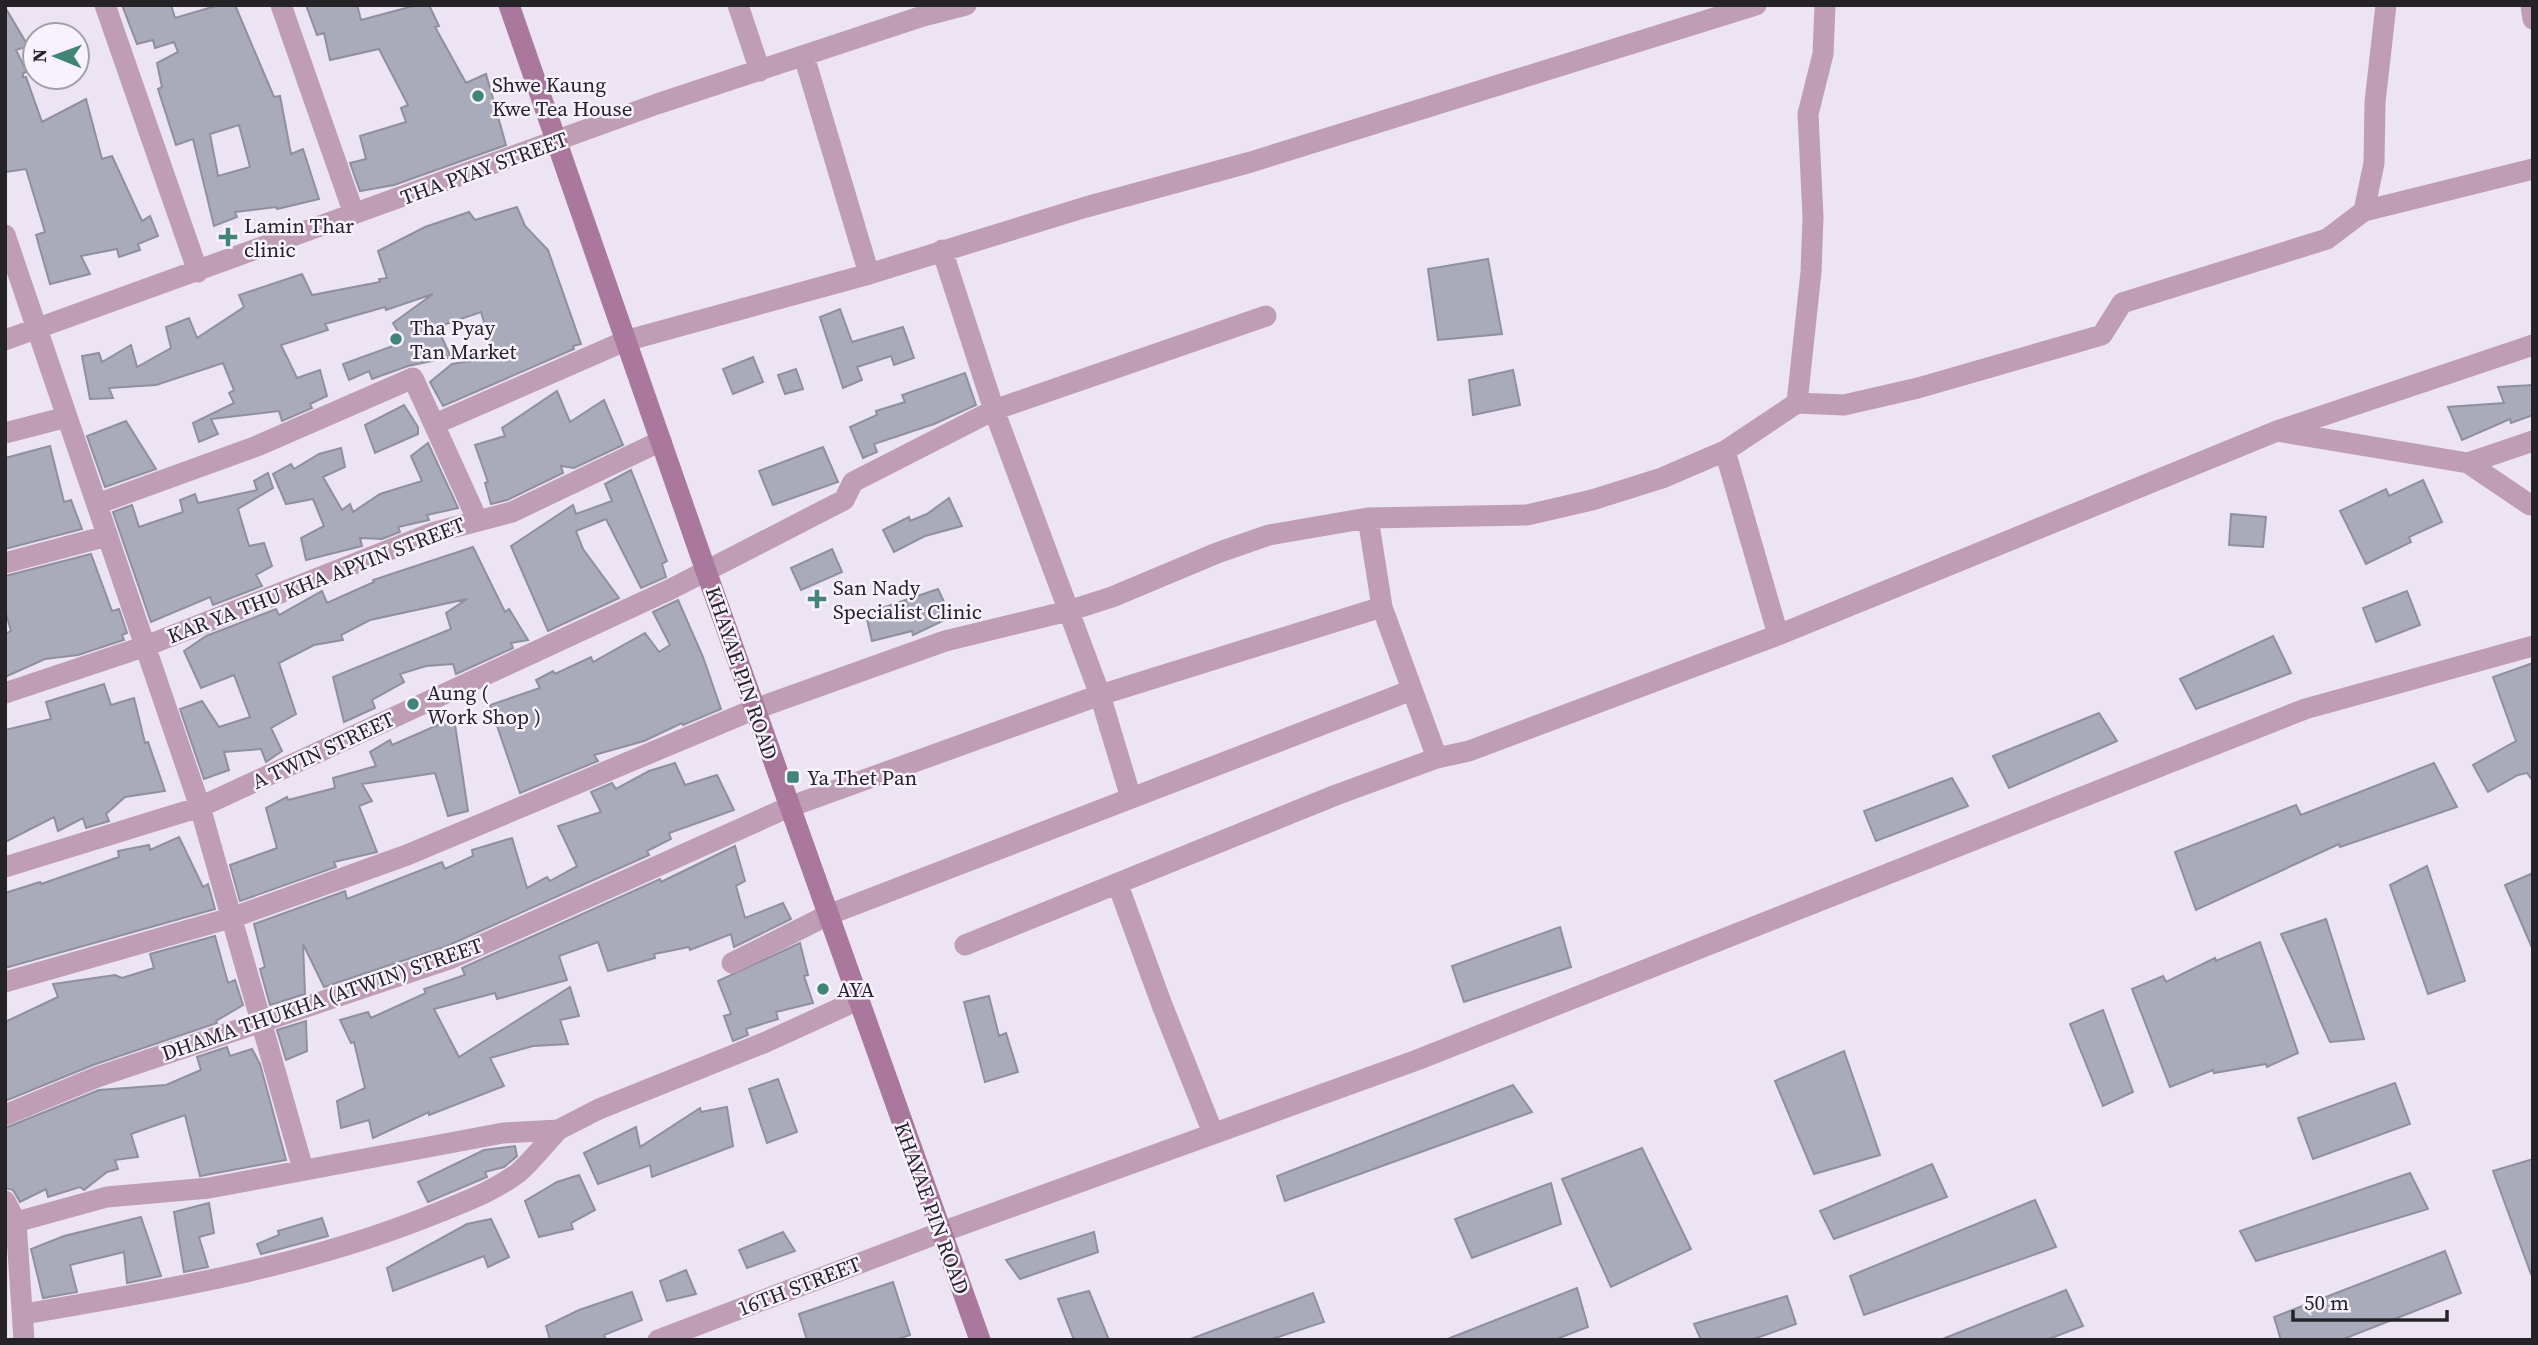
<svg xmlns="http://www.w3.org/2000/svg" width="2538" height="1345" viewBox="0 0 2538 1345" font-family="'Source Serif 4',serif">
	<rect width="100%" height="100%" fill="#ece4f3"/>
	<path fill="#aaabba" stroke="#8f8f9e" stroke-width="2" fill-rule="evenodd" d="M 122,5 L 171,5 L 175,18 L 219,5 L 235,5 L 274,97 L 280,96 L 291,154 L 303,149 L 319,199 L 277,209 L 276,207 L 235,212 L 237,217 L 214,226 L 193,139 L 176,145 L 158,89 L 162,87 L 157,63 L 178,52 L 174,42 L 155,48 L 153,40 L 137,44 ZM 239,125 L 250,167 L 218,176 L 210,134 Z
		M 306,5 L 357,5 L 361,20 L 417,5 L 429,5 L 439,26 L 435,27 L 466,83 L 486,74 L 506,145 L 394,185 L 360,191 L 350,163 L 366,159 L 360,136 L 406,122 L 401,108 L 408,105 L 379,49 L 330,60 L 324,33 L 317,35 Z
		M 5,7 L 28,46 L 16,50 L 27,72 L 23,73 L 23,77 L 26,77 L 42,122 L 86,99 L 102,159 L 112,156 L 142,221 L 150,216 L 158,236 L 138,244 L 140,250 L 119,257 L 117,249 L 81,256 L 90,274 L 50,284 L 36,235 L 45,232 L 26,169 L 5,172 Z
		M 517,207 L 525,226 L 548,250 L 581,344 L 573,346 L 574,349 L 443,406 L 430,382 L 452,364 L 470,361 L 491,346 L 481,312 L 437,327 L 451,357 L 408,366 L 372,379 L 369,371 L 349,380 L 343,364 L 404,342 L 393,323 L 433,294 L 386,310 L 385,307 L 325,324 L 328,330 L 281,345 L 297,378 L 320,370 L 327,396 L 310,404 L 312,408 L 282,421 L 279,411 L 211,419 L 218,434 L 199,442 L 193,423 L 234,403 L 229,393 L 234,390 L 223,363 L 156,385 L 109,388 L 113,398 L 90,399 L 82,356 L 99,353 L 102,362 L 131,345 L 137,367 L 171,348 L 166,327 L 189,318 L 197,338 L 244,307 L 239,295 L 302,274 L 312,295 L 380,282 L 379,279 L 387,278 L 378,251 L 425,227 L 469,212 L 475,220 Z
		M 1488,259 L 1502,334 L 1438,340 L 1428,269 Z
		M 840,309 L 852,342 L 903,327 L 914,358 L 894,365 L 891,356 L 857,367 L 862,380 L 843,388 L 820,317 Z
		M 753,357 L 763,382 L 733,394 L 723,369 Z
		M 796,369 L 803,389 L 785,394 L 778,375 Z
		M 1513,370 L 1520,405 L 1473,415 L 1469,380 Z
		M 965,373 L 976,405 L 934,424 L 874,444 L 877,452 L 863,458 L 850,427 L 877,415 L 876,411 L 905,402 L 902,395 Z
		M 2533,385 L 2533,415 L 2511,423 L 2510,419 L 2462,440 L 2448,407 L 2504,403 L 2498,387 Z
		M 557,391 L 570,422 L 604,400 L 623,445 L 574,468 L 561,466 L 563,473 L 507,500 L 491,504 L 485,483 L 488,482 L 475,445 L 505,436 L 502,428 Z
		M 404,405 L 418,427 L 418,434 L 375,453 L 365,425 Z
		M 126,421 L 156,469 L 105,487 L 87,436 Z
		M 428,443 L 458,508 L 427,515 L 429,520 L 398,527 L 400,532 L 382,539 L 360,538 L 362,546 L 306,560 L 301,538 L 324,526 L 313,499 L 286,504 L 273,474 L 291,464 L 294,469 L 319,454 L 341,448 L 345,467 L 323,477 L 342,510 L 350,504 L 353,512 L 380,494 L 422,481 L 411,456 Z
		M 50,446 L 64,502 L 71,500 L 82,529 L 5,549 L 5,458 Z
		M 823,447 L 838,482 L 773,505 L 759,471 Z
		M 631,470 L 667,561 L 662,564 L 666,577 L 641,588 L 606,519 L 576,531 L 583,549 L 619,598 L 548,631 L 511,546 L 573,505 L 576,514 L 612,501 L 605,484 Z
		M 268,473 L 273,488 L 238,509 L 249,546 L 264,543 L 272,566 L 256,575 L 262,586 L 213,605 L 210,597 L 151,622 L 113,512 L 132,505 L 139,527 L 183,512 L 180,500 L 195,494 L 198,503 L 257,490 L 254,481 Z
		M 2423,480 L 2442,522 L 2409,537 L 2411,542 L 2366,564 L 2340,511 L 2386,489 L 2389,496 Z
		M 949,498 L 962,526 L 925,536 L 894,552 L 883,530 L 909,517 L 910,521 L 927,514 Z
		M 2231,514 L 2266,517 L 2263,547 L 2229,545 Z
		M 473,547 L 505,612 L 509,609 L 528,640 L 511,643 L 513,648 L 456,674 L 453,664 L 426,666 L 400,674 L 404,682 L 372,700 L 375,708 L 344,722 L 333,677 L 451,629 L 446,613 L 467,599 L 370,620 L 341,635 L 343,640 L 314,645 L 279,663 L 296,714 L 271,728 L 282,751 L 266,762 L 261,749 L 224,752 L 229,770 L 204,779 L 180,709 L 202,701 L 219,727 L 250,717 L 234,675 L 201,688 L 184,651 L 206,636 L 276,609 L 279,615 L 322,591 L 327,603 L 374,582 L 373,580 Z
		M 832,549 L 842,572 L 801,590 L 791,568 Z
		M 91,554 L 112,611 L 119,609 L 127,633 L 122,635 L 124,640 L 78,655 L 45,659 L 5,677 L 5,634 L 11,631 L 5,610 L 5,576 Z
		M 938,589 L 951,617 L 913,635 L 912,631 L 872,641 L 865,610 L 885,607 Z
		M 2407,591 L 2420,625 L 2376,642 L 2363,608 Z
		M 678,600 L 703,657 L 721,709 L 683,725 L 682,723 L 644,741 L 594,755 L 598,761 L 520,793 L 490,705 L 540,688 L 536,680 L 553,671 L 555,674 L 591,657 L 593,662 L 645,633 L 659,652 L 670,645 L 653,612 Z
		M 2273,636 L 2291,673 L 2196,709 L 2180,679 Z
		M 2533,663 L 2533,781 L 2527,773 L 2518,775 L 2488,792 L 2473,765 L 2516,741 L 2493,677 Z
		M 104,684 L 111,705 L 134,698 L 145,743 L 148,742 L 165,791 L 125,797 L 106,814 L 109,821 L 86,828 L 83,818 L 58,831 L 54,817 L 5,842 L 5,730 L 51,719 L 46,702 Z
		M 2099,713 L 2117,741 L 2009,788 L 1993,756 Z
		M 454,718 L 468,811 L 448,816 L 435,773 L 362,784 L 372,801 L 359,806 L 377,852 L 334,862 L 336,867 L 240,901 L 230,865 L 277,848 L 266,808 L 287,797 L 288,800 L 335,788 L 333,778 L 376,766 L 370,752 L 390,740 L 392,745 Z
		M 675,763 L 685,785 L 717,775 L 734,810 L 669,833 L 671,839 L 647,851 L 649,855 L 447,946 L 324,987 L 303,944 L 305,994 L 270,1005 L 260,969 L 265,967 L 254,924 L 345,891 L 347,899 L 442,862 L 445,869 L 473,856 L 472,850 L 512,838 L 527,888 L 547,877 L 550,881 L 577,866 L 558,826 L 601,812 L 591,792 L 612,783 L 616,789 L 649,771 Z
		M 2434,763 L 2457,807 L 2340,847 L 2339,844 L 2196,910 L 2175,852 L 2296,805 L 2301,815 Z
		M 1952,778 L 1968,806 L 1876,841 L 1864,811 Z
		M 179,837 L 203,887 L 208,884 L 215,909 L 5,968 L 5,893 L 40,882 L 41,884 L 119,857 L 118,851 L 149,845 L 150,850 Z
		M 735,846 L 745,881 L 736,886 L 745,918 L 783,903 L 791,919 L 734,947 L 731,934 L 690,950 L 689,947 L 654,954 L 655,958 L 608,971 L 598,942 L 559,956 L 567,980 L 497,999 L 495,993 L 434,1009 L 459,1057 L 570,987 L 579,1016 L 560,1020 L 568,1044 L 533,1046 L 490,1058 L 504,1086 L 429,1115 L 429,1112 L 373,1138 L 369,1120 L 341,1128 L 337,1101 L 365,1088 L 354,1042 L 351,1043 L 340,1020 L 368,1012 L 371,1018 L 426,993 L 424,989 L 465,975 L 462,968 L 660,879 L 661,882 Z
		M 2427,866 L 2465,981 L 2428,994 L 2390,885 Z
		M 2533,873 L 2533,950 L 2505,885 Z
		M 2326,919 L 2364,1039 L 2330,1042 L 2281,934 Z
		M 1560,927 L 1571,967 L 1464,1002 L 1452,966 Z
		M 215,936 L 228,983 L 235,980 L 243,1005 L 216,1021 L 217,1023 L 93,1065 L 5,1101 L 5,1022 L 58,997 L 53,984 L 115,975 L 122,978 L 154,968 L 150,954 Z
		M 2260,942 L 2298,1053 L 2267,1067 L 2266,1064 L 2214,1073 L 2213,1070 L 2170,1087 L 2132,989 L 2163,976 L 2166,982 L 2215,958 L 2216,961 Z
		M 800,943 L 808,975 L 804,976 L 813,1003 L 776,1012 L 778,1019 L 746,1029 L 748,1035 L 733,1041 L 724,1016 L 731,1014 L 718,981 Z
		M 989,996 L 999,1036 L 1006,1033 L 1018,1072 L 985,1082 L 964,1002 Z
		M 2103,1010 L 2133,1092 L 2103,1106 L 2070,1024 Z
		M 306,1021 L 307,1051 L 286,1060 L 277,1030 Z
		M 227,1047 L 230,1056 L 252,1049 L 260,1064 L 286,1160 L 200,1176 L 185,1115 L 131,1134 L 138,1157 L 115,1160 L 118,1169 L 107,1172 L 84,1190 L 80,1187 L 48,1197 L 46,1189 L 20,1202 L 13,1190 L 5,1188 L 5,1128 L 99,1090 L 166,1085 L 201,1070 L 197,1057 Z
		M 1844,1051 L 1880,1155 L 1814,1174 L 1775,1081 Z
		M 778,1079 L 797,1132 L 767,1143 L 749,1089 Z
		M 2395,1083 L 2410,1124 L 2313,1159 L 2298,1118 Z
		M 1513,1085 L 1532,1112 L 1285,1201 L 1277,1176 Z
		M 727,1107 L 733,1146 L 652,1177 L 650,1165 L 598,1184 L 584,1153 L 636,1127 L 640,1147 L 700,1108 L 701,1112 Z
		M 515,1146 L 517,1156 L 504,1167 L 485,1172 L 487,1177 L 428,1202 L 418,1182 L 484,1150 Z
		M 1642,1148 L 1691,1249 L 1611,1287 L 1562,1179 Z
		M 2533,1159 L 2533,1274 L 2531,1274 L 2493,1171 Z
		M 1932,1164 L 1947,1197 L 1834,1239 L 1820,1211 Z
		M 2410,1173 L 2428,1209 L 2256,1261 L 2240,1231 Z
		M 579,1175 L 595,1210 L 571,1223 L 573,1229 L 539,1237 L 525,1201 L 557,1182 Z
		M 1551,1183 L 1561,1224 L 1472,1258 L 1455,1219 Z
		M 2035,1200 L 2056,1247 L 1864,1315 L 1850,1276 Z
		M 209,1203 L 214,1233 L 199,1237 L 208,1267 L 184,1272 L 174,1212 Z
		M 141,1217 L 161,1276 L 127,1283 L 124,1252 L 70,1265 L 77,1292 L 43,1298 L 31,1249 L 64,1236 Z
		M 322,1218 L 328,1236 L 261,1254 L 257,1244 L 279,1235 L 278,1231 Z
		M 491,1219 L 509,1257 L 488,1267 L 484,1256 L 393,1291 L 387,1268 L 467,1224 Z
		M 783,1232 L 795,1251 L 747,1268 L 739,1250 Z
		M 1094,1232 L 1098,1252 L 1020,1279 L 1006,1260 Z
		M 2445,1251 L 2461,1293 L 2341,1340 L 2281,1340 L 2274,1317 Z
		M 686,1270 L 696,1294 L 667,1301 L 660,1281 Z
		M 893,1282 L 910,1335 L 896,1340 L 807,1340 L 799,1314 Z
		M 1577,1288 L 1588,1327 L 1554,1340 L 1445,1340 Z
		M 2066,1290 L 2083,1326 L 2046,1340 L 1940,1340 Z
		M 1089,1291 L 1109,1340 L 1074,1340 L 1058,1299 Z
		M 632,1292 L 642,1320 L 604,1335 L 606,1340 L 550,1340 L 546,1326 L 579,1310 Z
		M 1313,1293 L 1324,1322 L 1269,1340 L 1188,1340 Z
		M 1787,1296 L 1796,1324 L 1751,1340 L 1701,1340 L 1694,1324 Z"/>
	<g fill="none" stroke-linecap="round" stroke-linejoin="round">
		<path stroke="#be9db5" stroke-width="21" d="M 105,5 L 198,272
			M 281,5 L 354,214
			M 738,5 L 760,71
			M 2531,5 L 2533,19
			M 804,56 L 869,274
			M 2364,211 L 2533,169
			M 5,235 L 200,807 L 303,1169
			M 942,250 L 994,410 L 1100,695 L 1131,798
			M 5,340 L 657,104 L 923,16 L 966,5
			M 1797,403 L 1811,272 L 1813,217 L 1808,114 L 1823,54 L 1825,5
			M 435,424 L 625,341 L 869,274 L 1086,207 L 1251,162 L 1756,5
			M 5,433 L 67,417
			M 2468,463 L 2533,441
			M 97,504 L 257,446 L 413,378 L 477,519
			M 2530,505 L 2468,463 L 2277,431 L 2533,345
			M 1368,518 L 1382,607 L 1437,758 L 1469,751 L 1778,635 L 1725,451
			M 5,563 L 107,536
			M 1778,635 L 2277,431
			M 5,693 L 146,646 L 432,533 L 512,512 L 661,441
			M 5,867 L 200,807 L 671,589 L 844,500 L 853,482 L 994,410 L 1266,316
			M 1118,885 L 1162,1005 L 1213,1133
			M 965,945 L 1336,795 L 1437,758
			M 732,963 L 828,915 L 1412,690
			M 5,982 L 234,917 L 407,855 L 755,709 L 945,641 L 1068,611 L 1112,597 L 1217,553 L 1269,535 L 1368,518 L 1527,515 L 1592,500 L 1662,478 L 1725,451 L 1797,403 L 1844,405 L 1918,388 L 2102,335 L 2122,303 L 2327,239 L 2364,211 L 2374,163 L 2375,102 L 2386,5
			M 5,1115 L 97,1077 L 452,958 L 789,807 L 1100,695 L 1382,607
			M 5,1201 L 16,1222 L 24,1340
			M 16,1222 L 107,1197 L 209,1188 L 503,1133 L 558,1130 L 599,1109 L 766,1042 L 858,1000
			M 24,1314 C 161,1291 303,1267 432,1215 C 461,1203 493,1192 518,1173 C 532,1161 545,1144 558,1130
			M 658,1340 L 939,1233 L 1417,1060 L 2305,709 L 2533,646"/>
		<path stroke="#a9789c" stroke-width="21" d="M 509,5 L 706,571 L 980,1340"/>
	</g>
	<g fill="#418577" stroke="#f8f2fe" stroke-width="2.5">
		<circle cx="478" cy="96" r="7"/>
		<path d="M224.5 226.5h7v7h7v7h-7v7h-7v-7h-7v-7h7z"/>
		<circle cx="396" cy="339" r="7"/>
		<path d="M813.5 588.5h7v7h7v7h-7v7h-7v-7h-7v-7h7z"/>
		<circle cx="413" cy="704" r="7"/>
		<rect x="786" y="770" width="14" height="14" rx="3.5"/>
		<circle cx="823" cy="989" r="7"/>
	</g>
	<g text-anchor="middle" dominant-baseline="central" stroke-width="5" stroke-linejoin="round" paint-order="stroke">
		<g font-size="21" fill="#262328" stroke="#f8f2fe" text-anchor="start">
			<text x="492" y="84">Shwe Kaung<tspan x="492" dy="24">Kwe Tea House</tspan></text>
			<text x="244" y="225">Lamin Thar<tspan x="244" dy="24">clinic</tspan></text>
			<text x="410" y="327">Tha Pyay<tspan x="410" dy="24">Tan Market</tspan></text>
			<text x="833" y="587">San Nady<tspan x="833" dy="24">Specialist Clinic</tspan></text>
			<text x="427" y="692">Aung (<tspan x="427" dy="24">Work Shop )</tspan></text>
			<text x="807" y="777">Ya Thet Pan</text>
			<text x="837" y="989">AYA</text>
		</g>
		<g font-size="21" fill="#262328" stroke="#f8f2fe">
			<text transform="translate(484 168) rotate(-20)">THA PYAY STREET</text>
			<text transform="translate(316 580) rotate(-21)">KAR YA THU KHA APYIN STREET</text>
			<text transform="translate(742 673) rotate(71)">KHAYAE PIN ROAD</text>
			<text transform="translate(323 750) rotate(-25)">A TWIN STREET</text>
			<text transform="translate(322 999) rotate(-19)">DHAMA THUKHA (ATWIN) STREET</text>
			<text transform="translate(932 1208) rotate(70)">KHAYAE PIN ROAD</text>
			<text transform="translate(799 1286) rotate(-21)">16TH STREET</text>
		</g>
	</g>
	<rect width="2538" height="1345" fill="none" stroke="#262328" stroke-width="14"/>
	<g transform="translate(56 56) rotate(271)"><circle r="33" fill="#f8f2fe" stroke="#a49fa8" stroke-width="2"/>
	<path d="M0-5L12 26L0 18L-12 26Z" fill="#418577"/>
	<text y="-10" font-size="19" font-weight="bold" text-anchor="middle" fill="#262328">N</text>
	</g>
	<path d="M2293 1310v10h154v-10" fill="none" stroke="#262328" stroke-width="3.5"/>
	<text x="2304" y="1310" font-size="21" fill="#262328" stroke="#f8f2fe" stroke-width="5" paint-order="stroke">50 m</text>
</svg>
